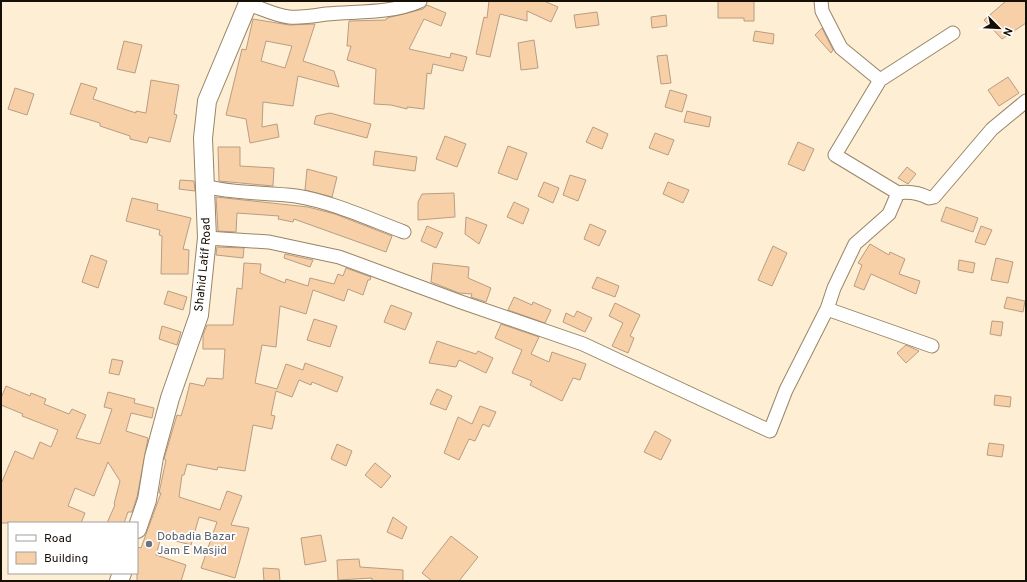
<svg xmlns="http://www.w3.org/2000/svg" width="1027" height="582" viewBox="0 0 1027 582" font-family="Overpass,sans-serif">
	<rect width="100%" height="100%" fill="#feeed3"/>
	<path fill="#f8d0a8" stroke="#b89d83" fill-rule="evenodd" d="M 489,1 L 544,1 L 558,7 L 551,22 L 527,11 L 527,21 L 500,14 L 490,57 L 476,54 L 484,17 L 487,18 Z
		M 718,1 L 754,1 L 754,21 L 744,21 L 744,18 L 718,18 Z
		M 1006,1 L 1026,1 L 1026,23 L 1002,39 L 984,20 Z
		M 427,5 L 446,13 L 441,26 L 424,19 L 409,49 L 450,58 L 451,53 L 467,57 L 463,71 L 433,64 L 431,74 L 427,73 L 424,109 L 407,107 L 407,109 L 391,105 L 374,104 L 376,69 L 347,60 L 351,46 L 347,46 L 349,21 L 386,20 L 387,18 L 423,9 Z
		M 597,12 L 599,25 L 576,28 L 574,15 Z
		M 666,15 L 667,26 L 652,28 L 651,17 Z
		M 253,19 L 289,25 L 315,24 L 303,61 L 334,71 L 339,87 L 298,76 L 293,106 L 263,102 L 262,127 L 277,124 L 279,137 L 250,143 L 246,119 L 226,115 L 242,49 L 246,50 ZM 266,41 L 292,46 L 285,68 L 261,61 Z
		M 822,28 L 833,50 L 831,53 L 815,35 Z
		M 755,31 L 774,34 L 773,44 L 753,41 Z
		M 534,40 L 538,68 L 521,70 L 518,43 Z
		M 124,41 L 142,45 L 135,73 L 117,69 Z
		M 667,55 L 671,83 L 661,84 L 657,56 Z
		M 1008,77 L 1019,93 L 999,106 L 988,90 Z
		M 151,80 L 179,85 L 174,114 L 177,115 L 170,142 L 149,137 L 147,143 L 130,139 L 130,136 L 100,126 L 100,123 L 70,114 L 81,83 L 97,88 L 93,99 L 136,113 L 136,111 L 146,113 Z
		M 15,88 L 34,94 L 27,115 L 8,109 Z
		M 670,90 L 687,95 L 682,112 L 665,107 Z
		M 687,111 L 711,117 L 709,127 L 684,122 Z
		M 330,113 L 371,124 L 367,138 L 314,124 L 316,116 Z
		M 593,127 L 608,134 L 602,149 L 586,142 Z
		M 655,133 L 674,140 L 668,155 L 649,148 Z
		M 445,136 L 466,144 L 457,167 L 436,159 Z
		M 798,142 L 814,149 L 804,171 L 788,164 Z
		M 508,146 L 527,153 L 517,180 L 498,173 Z
		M 218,147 L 240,147 L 240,166 L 274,168 L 273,186 L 219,181 Z
		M 375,151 L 417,157 L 415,171 L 373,165 Z
		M 907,167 L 916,174 L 908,184 L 898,178 Z
		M 307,169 L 337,177 L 332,197 L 305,190 Z
		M 570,175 L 586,180 L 578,201 L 563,195 Z
		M 180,180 L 194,181 L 195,191 L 179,189 Z
		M 544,182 L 559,188 L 553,203 L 538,196 Z
		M 668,182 L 689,190 L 683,203 L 663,194 Z
		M 454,193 L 455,217 L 418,220 L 418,202 L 422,194 Z
		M 216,197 L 308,207 L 335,214 L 392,236 L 386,252 L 294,219 L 293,222 L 278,219 L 279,216 L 237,213 L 236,232 L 218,231 Z
		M 132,198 L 158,204 L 157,210 L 191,218 L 183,249 L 189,250 L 188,274 L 161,274 L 162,236 L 159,235 L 160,230 L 126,221 Z
		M 514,202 L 529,209 L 523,224 L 507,217 Z
		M 946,207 L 978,218 L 973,232 L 941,221 Z
		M 466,217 L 487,225 L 479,244 L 465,234 Z
		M 590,224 L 606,231 L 599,246 L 584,239 Z
		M 427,226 L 443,233 L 436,248 L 421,241 Z
		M 981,226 L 992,230 L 985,245 L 975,242 Z
		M 870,244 L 889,255 L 890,252 L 905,259 L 899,274 L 920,281 L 916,294 L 871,274 L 864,290 L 854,286 L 862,265 L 858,263 Z
		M 773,246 L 787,253 L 772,286 L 758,280 Z
		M 217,247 L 244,248 L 243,258 L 216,255 Z
		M 285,254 L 313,260 L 310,267 L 284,258 Z
		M 91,255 L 107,261 L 98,288 L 82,282 Z
		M 996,258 L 1013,262 L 1008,283 L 991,280 Z
		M 959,260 L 975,263 L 973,273 L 958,270 Z
		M 244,263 L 261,264 L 260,273 L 285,283 L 286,279 L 308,286 L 310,278 L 334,284 L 338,274 L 343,276 L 346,268 L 371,277 L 370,280 L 368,280 L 363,295 L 348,289 L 344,301 L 313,290 L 306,314 L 280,306 L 276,347 L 262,345 L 255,383 L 277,389 L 286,364 L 303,370 L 305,363 L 343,377 L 337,392 L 312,382 L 311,385 L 299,380 L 292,397 L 276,391 L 271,415 L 275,416 L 272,429 L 253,425 L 245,471 L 218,467 L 217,470 L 187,464 L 184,475 L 182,475 L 179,497 L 220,510 L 227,491 L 242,496 L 231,525 L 249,528 L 235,578 L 201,568 L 217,522 L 199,517 L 191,545 L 161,537 L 156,555 L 186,565 L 181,581 L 137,581 L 137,547 L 141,548 L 161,493 L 159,493 L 166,460 L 164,459 L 177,415 L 181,416 L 185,403 L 190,383 L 204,386 L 207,378 L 223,379 L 225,349 L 203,349 L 203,335 L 207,325 L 233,325 L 237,288 L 242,289 Z
		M 433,263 L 469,267 L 468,278 L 491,288 L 486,302 L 471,297 L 472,294 L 459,293 L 431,282 Z
		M 597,277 L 619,286 L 615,297 L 592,288 Z
		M 168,291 L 187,297 L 183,310 L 164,304 Z
		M 514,297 L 532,305 L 533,302 L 551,310 L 545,323 L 508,310 Z
		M 1007,297 L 1025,301 L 1023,312 L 1004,308 Z
		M 615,303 L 640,315 L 630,336 L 634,338 L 628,353 L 612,346 L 623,323 L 609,316 Z
		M 391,305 L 412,313 L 405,330 L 384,322 Z
		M 577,311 L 592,318 L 585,332 L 563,322 L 566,313 L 574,317 Z
		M 314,319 L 337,326 L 330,347 L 307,340 Z
		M 992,321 L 1003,322 L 1001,336 L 990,334 Z
		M 501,324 L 539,337 L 531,354 L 549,362 L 552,352 L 586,364 L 580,380 L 573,378 L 562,401 L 530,385 L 532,381 L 512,373 L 522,350 L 495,338 Z
		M 162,326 L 181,332 L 177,345 L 159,339 Z
		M 437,341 L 476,354 L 478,351 L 493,358 L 486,373 L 459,360 L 456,367 L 429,363 Z
		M 906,345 L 919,351 L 906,363 L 897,353 Z
		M 112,359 L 123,361 L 119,375 L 109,373 Z
		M 6,386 L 30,396 L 31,393 L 46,399 L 44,404 L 69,414 L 72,409 L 86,415 L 76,438 L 100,444 L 112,409 L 104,407 L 108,392 L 135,399 L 134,403 L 154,408 L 152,418 L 131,413 L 126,431 L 148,438 L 137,497 L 132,512 L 128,512 L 124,523 L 107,523 L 115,505 L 114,504 L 120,481 L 108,462 L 94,496 L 75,488 L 68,506 L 85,513 L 81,523 L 1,523 L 1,484 L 15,451 L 33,459 L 40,442 L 51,447 L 58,430 L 22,416 L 23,414 L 1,405 L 1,398 Z
		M 437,389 L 452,396 L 446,410 L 430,404 Z
		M 995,395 L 1011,397 L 1010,407 L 994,405 Z
		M 480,406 L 496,412 L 489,427 L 483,424 L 475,441 L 469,439 L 459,460 L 444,453 L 458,417 L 472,424 Z
		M 655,431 L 671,440 L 661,460 L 644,452 Z
		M 989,443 L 1004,445 L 1002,457 L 987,455 Z
		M 337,444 L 352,451 L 346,466 L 331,459 Z
		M 375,463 L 391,476 L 381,488 L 365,475 Z
		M 393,517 L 407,527 L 402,539 L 387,532 Z
		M 321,535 L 326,561 L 305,565 L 301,538 Z
		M 451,536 L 478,557 L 459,581 L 432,581 L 422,573 Z
		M 359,559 L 360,567 L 403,570 L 403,581 L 372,581 L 372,578 L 338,580 L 337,560 Z
		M 263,568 L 279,569 L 280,581 L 264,581 Z"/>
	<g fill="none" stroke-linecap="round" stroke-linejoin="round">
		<g stroke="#988567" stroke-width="15">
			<path id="street" d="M 248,4 C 261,8 276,16 289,17 C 302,18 313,16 326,14 C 358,11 390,14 420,1
				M 880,80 L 953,33
				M 204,186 C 234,194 265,192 296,196 C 333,202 369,219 404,232
				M 898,193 C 910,191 919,193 929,198 L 934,197 L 992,129 L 1026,101
				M 207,238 L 269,242 L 339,257 L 461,302 L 583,344 L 770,431 L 786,390 L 827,309 L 834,288 L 855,244 L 889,214 L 898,193 L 835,155 L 880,80 L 841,48 L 822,11 L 821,1
				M 827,309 L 932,346"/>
		</g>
		<g stroke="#988567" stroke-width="20">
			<g id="secondary">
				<path id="s1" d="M 137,529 L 147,500 L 154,457 L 170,398 L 199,315 L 207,238 L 203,138 L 207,101 L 249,1"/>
				<path d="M 119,581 L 122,573"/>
			</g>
		</g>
		<use href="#street" stroke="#fff" stroke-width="13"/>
		<use href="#secondary" stroke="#fff" stroke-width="18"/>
	</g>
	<circle fill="#6b7280" stroke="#fff" stroke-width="1.5" cx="149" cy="544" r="4"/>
	<g text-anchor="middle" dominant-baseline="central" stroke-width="3.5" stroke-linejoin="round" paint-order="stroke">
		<g font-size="12" fill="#160f04" stroke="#fff">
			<text stroke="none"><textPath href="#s1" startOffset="274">Shahid Latif Road</textPath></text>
		</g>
		<g font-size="12" fill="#5b616d" stroke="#fff" text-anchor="start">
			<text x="157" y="537">Dobadia Bazar<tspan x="157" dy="14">Jam E Masjid</tspan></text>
		</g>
	</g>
	<rect width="1027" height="582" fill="none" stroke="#160f04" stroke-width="4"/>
	<rect x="8" y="522" width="130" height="52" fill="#ffffff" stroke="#a29f9b"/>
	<rect x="16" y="535" width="20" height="6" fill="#ffffff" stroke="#a29f9b"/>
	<text x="44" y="542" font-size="12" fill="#160f04">Road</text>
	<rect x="16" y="552" width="20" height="12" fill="#f8d0a8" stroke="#a29f9b"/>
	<text x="44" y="562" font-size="12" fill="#160f04">Building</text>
	<g transform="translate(999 28) rotate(114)" stroke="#ffffff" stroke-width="3" paint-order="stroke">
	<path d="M0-3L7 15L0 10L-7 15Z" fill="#160f04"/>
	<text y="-6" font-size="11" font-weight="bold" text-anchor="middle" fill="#160f04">N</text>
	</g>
</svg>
